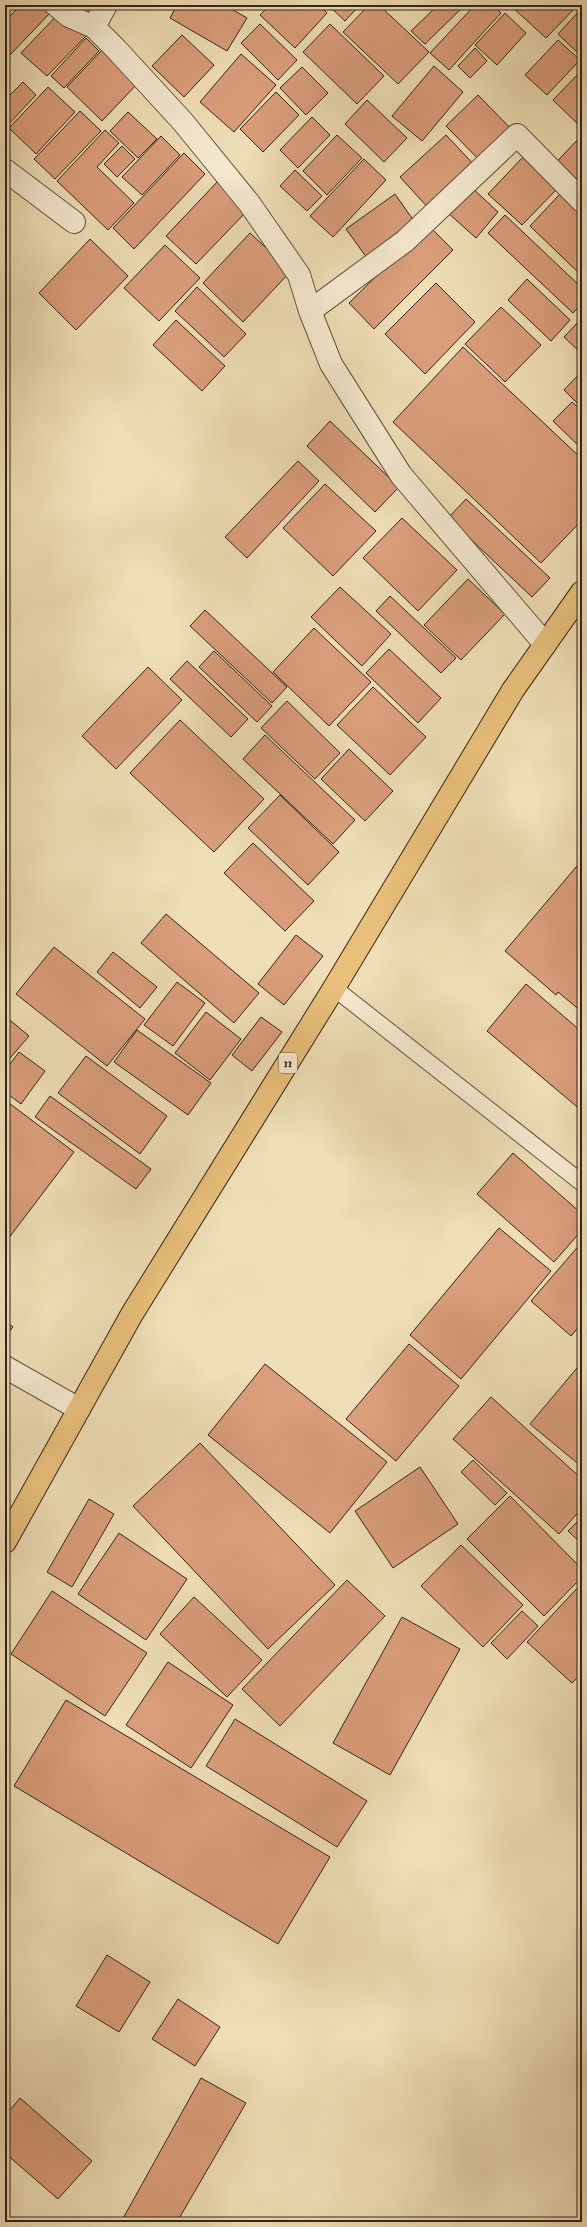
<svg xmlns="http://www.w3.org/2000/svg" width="587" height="2227" viewBox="0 0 587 2227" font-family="'IM FELL Double Pica',serif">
	<rect width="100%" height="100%" fill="#efdeb6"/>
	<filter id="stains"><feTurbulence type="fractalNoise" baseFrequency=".005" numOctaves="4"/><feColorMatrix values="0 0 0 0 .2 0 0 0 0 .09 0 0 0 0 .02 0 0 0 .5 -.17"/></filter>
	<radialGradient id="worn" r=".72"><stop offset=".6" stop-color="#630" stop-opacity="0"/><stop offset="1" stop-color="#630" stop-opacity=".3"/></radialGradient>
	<path fill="#da9e7a" stroke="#312519" d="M 21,5 L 42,5 L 50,13 L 10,55 L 5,50 L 5,21 Z
		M 177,5 L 225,5 L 247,18 L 227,51 L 170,18 Z
		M 270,5 L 319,5 L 327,13 L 295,48 L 260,15 Z
		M 328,5 L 360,5 L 345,21 Z
		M 369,5 L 379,5 L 429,52 L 398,84 L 343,32 Z
		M 438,5 L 465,5 L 425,44 L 411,31 Z
		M 475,5 L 493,5 L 501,13 L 449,70 L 430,53 Z
		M 514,5 L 578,5 L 546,38 L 512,7 Z
		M 582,8 L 582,57 L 558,34 Z
		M 60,12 L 86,36 L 47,76 L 21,53 Z
		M 505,13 L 526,33 L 497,65 L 475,45 Z
		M 260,24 L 297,60 L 278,80 L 241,43 Z
		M 330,24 L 384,76 L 357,104 L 303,52 Z
		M 182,35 L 214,65 L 184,97 L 152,66 Z
		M 86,38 L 99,51 L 64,88 L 51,76 Z
		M 558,40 L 580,60 L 547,95 L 525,75 Z
		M 475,48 L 487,61 L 470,78 L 458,66 Z
		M 103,49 L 138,83 L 102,121 L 67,87 Z
		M 241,54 L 276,85 L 234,132 L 200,102 Z
		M 434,66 L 463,92 L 422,141 L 392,116 Z
		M 302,67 L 328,93 L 306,115 L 280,88 Z
		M 582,70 L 582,128 L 553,100 Z
		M 23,82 L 36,95 L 5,128 L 5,100 Z
		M 48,87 L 75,112 L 36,154 L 9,128 Z
		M 276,92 L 299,115 L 263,152 L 240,129 Z
		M 478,95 L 517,135 L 485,166 L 446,126 Z
		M 367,100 L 407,138 L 384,162 L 345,124 Z
		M 80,111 L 101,131 L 55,179 L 34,159 Z
		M 128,112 L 157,139 L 138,158 L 110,131 Z
		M 312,117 L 330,135 L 298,168 L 280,150 Z
		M 105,130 L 119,143 L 97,167 L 134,203 L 108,230 L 57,181 Z
		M 337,135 L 362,158 L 327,195 L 303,171 Z
		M 446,135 L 478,169 L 432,212 L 400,177 Z
		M 582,135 L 582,203 L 548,171 Z
		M 161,136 L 180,155 L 142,195 L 122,177 Z
		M 122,146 L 135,159 L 117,177 L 104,164 Z
		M 184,153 L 205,174 L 134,249 L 113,228 Z
		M 523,157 L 557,189 L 522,225 L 488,194 Z
		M 364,159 L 386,180 L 333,237 L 310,216 Z
		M 295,170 L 322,196 L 307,211 L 280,186 Z
		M 218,181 L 248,210 L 196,264 L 166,236 Z
		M 470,186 L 498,212 L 476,238 L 447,212 Z
		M 395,194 L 416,224 L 367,258 L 346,229 Z
		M 560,194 L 582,215 L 582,276 L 530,226 Z
		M 505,215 L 582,288 L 582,303 L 573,313 L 488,233 Z
		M 428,225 L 453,250 L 374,329 L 349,303 Z
		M 250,233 L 291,271 L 243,322 L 203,283 Z
		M 90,239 L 128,276 L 76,330 L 39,293 Z
		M 165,245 L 200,278 L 159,321 L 124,288 Z
		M 527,279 L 570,320 L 551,341 L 508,300 Z
		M 436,283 L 475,322 L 425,374 L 385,334 Z
		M 197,287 L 246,334 L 224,357 L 175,311 Z
		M 501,307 L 541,345 L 505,382 L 465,344 Z
		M 581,319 L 582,321 L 582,354 L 564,337 Z
		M 176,320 L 225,366 L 202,391 L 153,345 Z
		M 463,347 L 582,459 L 582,520 L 541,563 L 393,422 Z
		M 582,371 L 582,408 L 564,390 Z
		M 572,402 L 582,411 L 582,449 L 553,421 Z
		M 330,421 L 399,487 L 375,512 L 307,446 Z
		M 298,461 L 319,481 L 247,558 L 225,537 Z
		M 325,484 L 376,531 L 333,576 L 283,528 Z
		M 466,499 L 550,578 L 532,597 L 448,518 Z
		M 402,518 L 457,570 L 418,611 L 363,558 Z
		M 468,579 L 505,614 L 461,660 L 424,625 Z
		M 340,587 L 391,634 L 362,666 L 311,617 Z
		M 390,596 L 456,658 L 441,673 L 376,611 Z
		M 205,610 L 287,687 L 272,703 L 190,626 Z
		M 314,628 L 371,682 L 329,726 L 273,672 Z
		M 389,649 L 441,698 L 418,723 L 366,673 Z
		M 214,651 L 272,706 L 257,722 L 199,667 Z
		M 187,661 L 248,719 L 231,737 L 170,679 Z
		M 148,667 L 182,700 L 116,769 L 82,736 Z
		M 373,687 L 426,737 L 390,775 L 337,725 Z
		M 287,701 L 340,753 L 315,779 L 261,728 Z
		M 180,720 L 264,799 L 214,852 L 130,773 Z
		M 265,735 L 355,820 L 333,844 L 243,759 Z
		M 349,749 L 393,791 L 365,821 L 321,779 Z
		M 280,795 L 339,852 L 308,885 L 248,828 Z
		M 253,843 L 314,901 L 285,931 L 224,873 Z
		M 582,860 L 582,1012 L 558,992 L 556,995 L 505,951 Z
		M 166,914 L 259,993 L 234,1023 L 141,943 Z
		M 296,935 L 323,956 L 284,1005 L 258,984 Z
		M 54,947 L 145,1019 L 107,1066 L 16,994 Z
		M 113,952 L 157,987 L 140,1008 L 97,972 Z
		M 177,982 L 205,1003 L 173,1046 L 144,1025 Z
		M 526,984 L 582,1032 L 582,1111 L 487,1031 Z
		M 206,1012 L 241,1039 L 210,1080 L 175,1053 Z
		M 5,1016 L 29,1036 L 5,1064 Z
		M 261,1017 L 282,1032 L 252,1071 L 232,1055 Z
		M 137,1030 L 211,1083 L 188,1115 L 114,1062 Z
		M 19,1052 L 45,1071 L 21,1104 L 5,1092 L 5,1071 Z
		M 86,1056 L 167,1116 L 140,1154 L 58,1093 Z
		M 50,1096 L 151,1169 L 136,1189 L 35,1117 Z
		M 5,1100 L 74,1152 L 5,1243 Z
		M 513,1153 L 582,1214 L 582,1230 L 554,1262 L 477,1194 Z
		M 499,1228 L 551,1271 L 461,1379 L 410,1335 Z
		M 582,1242 L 582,1323 L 571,1336 L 531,1301 Z
		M 5,1320 L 13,1327 L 5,1336 Z
		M 409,1344 L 459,1386 L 396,1461 L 346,1419 Z
		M 582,1362 L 582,1467 L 530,1424 Z
		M 265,1364 L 387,1462 L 330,1533 L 208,1435 Z
		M 491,1397 L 582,1479 L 582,1508 L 559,1534 L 453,1439 Z
		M 200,1443 L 335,1585 L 268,1649 L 133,1506 Z
		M 473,1460 L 507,1493 L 495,1505 L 461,1472 Z
		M 420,1467 L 458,1524 L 393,1568 L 355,1511 Z
		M 510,1496 L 582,1569 L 582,1577 L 544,1616 L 467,1539 Z
		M 89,1499 L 114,1514 L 72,1587 L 47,1572 Z
		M 582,1517 L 582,1544 L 568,1531 Z
		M 119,1533 L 187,1579 L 146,1640 L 78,1594 Z
		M 461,1545 L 523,1605 L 483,1647 L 421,1586 Z
		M 347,1580 L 385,1616 L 280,1726 L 242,1689 Z
		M 582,1583 L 582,1673 L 572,1683 L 527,1642 Z
		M 52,1591 L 147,1653 L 105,1716 L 11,1654 Z
		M 194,1597 L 262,1660 L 227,1697 L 160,1634 Z
		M 522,1611 L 538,1626 L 507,1659 L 491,1643 Z
		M 402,1617 L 460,1649 L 390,1775 L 333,1743 Z
		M 168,1662 L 233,1705 L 191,1768 L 126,1725 Z
		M 66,1700 L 330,1857 L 278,1944 L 14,1786 Z
		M 235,1719 L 367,1801 L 337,1847 L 206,1766 Z
		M 107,1955 L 150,1982 L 119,2032 L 76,2006 Z
		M 178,1999 L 220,2027 L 195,2066 L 152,2039 Z
		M 201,2078 L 246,2103 L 177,2222 L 121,2222 Z
		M 20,2098 L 92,2161 L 58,2199 L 5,2153 L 5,2116 Z"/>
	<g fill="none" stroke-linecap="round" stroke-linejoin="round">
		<g stroke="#605340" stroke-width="18">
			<path id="lane" d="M 334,988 L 582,1183"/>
		</g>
		<g stroke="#605340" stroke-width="24">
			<path id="street" d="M 56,5 L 69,16 L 94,27 L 116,49 L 183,122 L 249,203 L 299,275 L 310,311 L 331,364 L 401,475 L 545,644
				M 94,27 L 106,5
				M 5,170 L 74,222
				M 310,311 L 405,241 L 517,135 L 582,201
				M 5,1367 L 79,1409"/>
		</g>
		<g stroke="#312519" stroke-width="24">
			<path id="highway" d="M 5,1542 L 132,1314 L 334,988 L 513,690 L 582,592"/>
		</g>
		<use href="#lane" stroke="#f5ead0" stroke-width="16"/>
		<use href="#street" stroke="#f5ead0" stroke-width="22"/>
		<use href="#highway" stroke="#e8bf7b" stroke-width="22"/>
	</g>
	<g text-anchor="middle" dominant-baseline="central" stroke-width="4" stroke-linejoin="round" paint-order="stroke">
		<rect fill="#f5ead0" stroke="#6c6050" stroke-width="1" x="279" y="1053" width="18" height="20" rx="3"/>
		<g font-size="12" font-weight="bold" fill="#312519">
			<text x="288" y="1063">11</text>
		</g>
	</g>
	<rect width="587" height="2227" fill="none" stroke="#efdeb6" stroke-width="20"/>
	<rect x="6" y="6" width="575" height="2215" fill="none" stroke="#312519" stroke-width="2"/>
	<rect x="10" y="10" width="567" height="2207" fill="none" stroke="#312519"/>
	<rect width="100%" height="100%" filter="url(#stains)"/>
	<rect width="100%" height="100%" fill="url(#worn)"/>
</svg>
